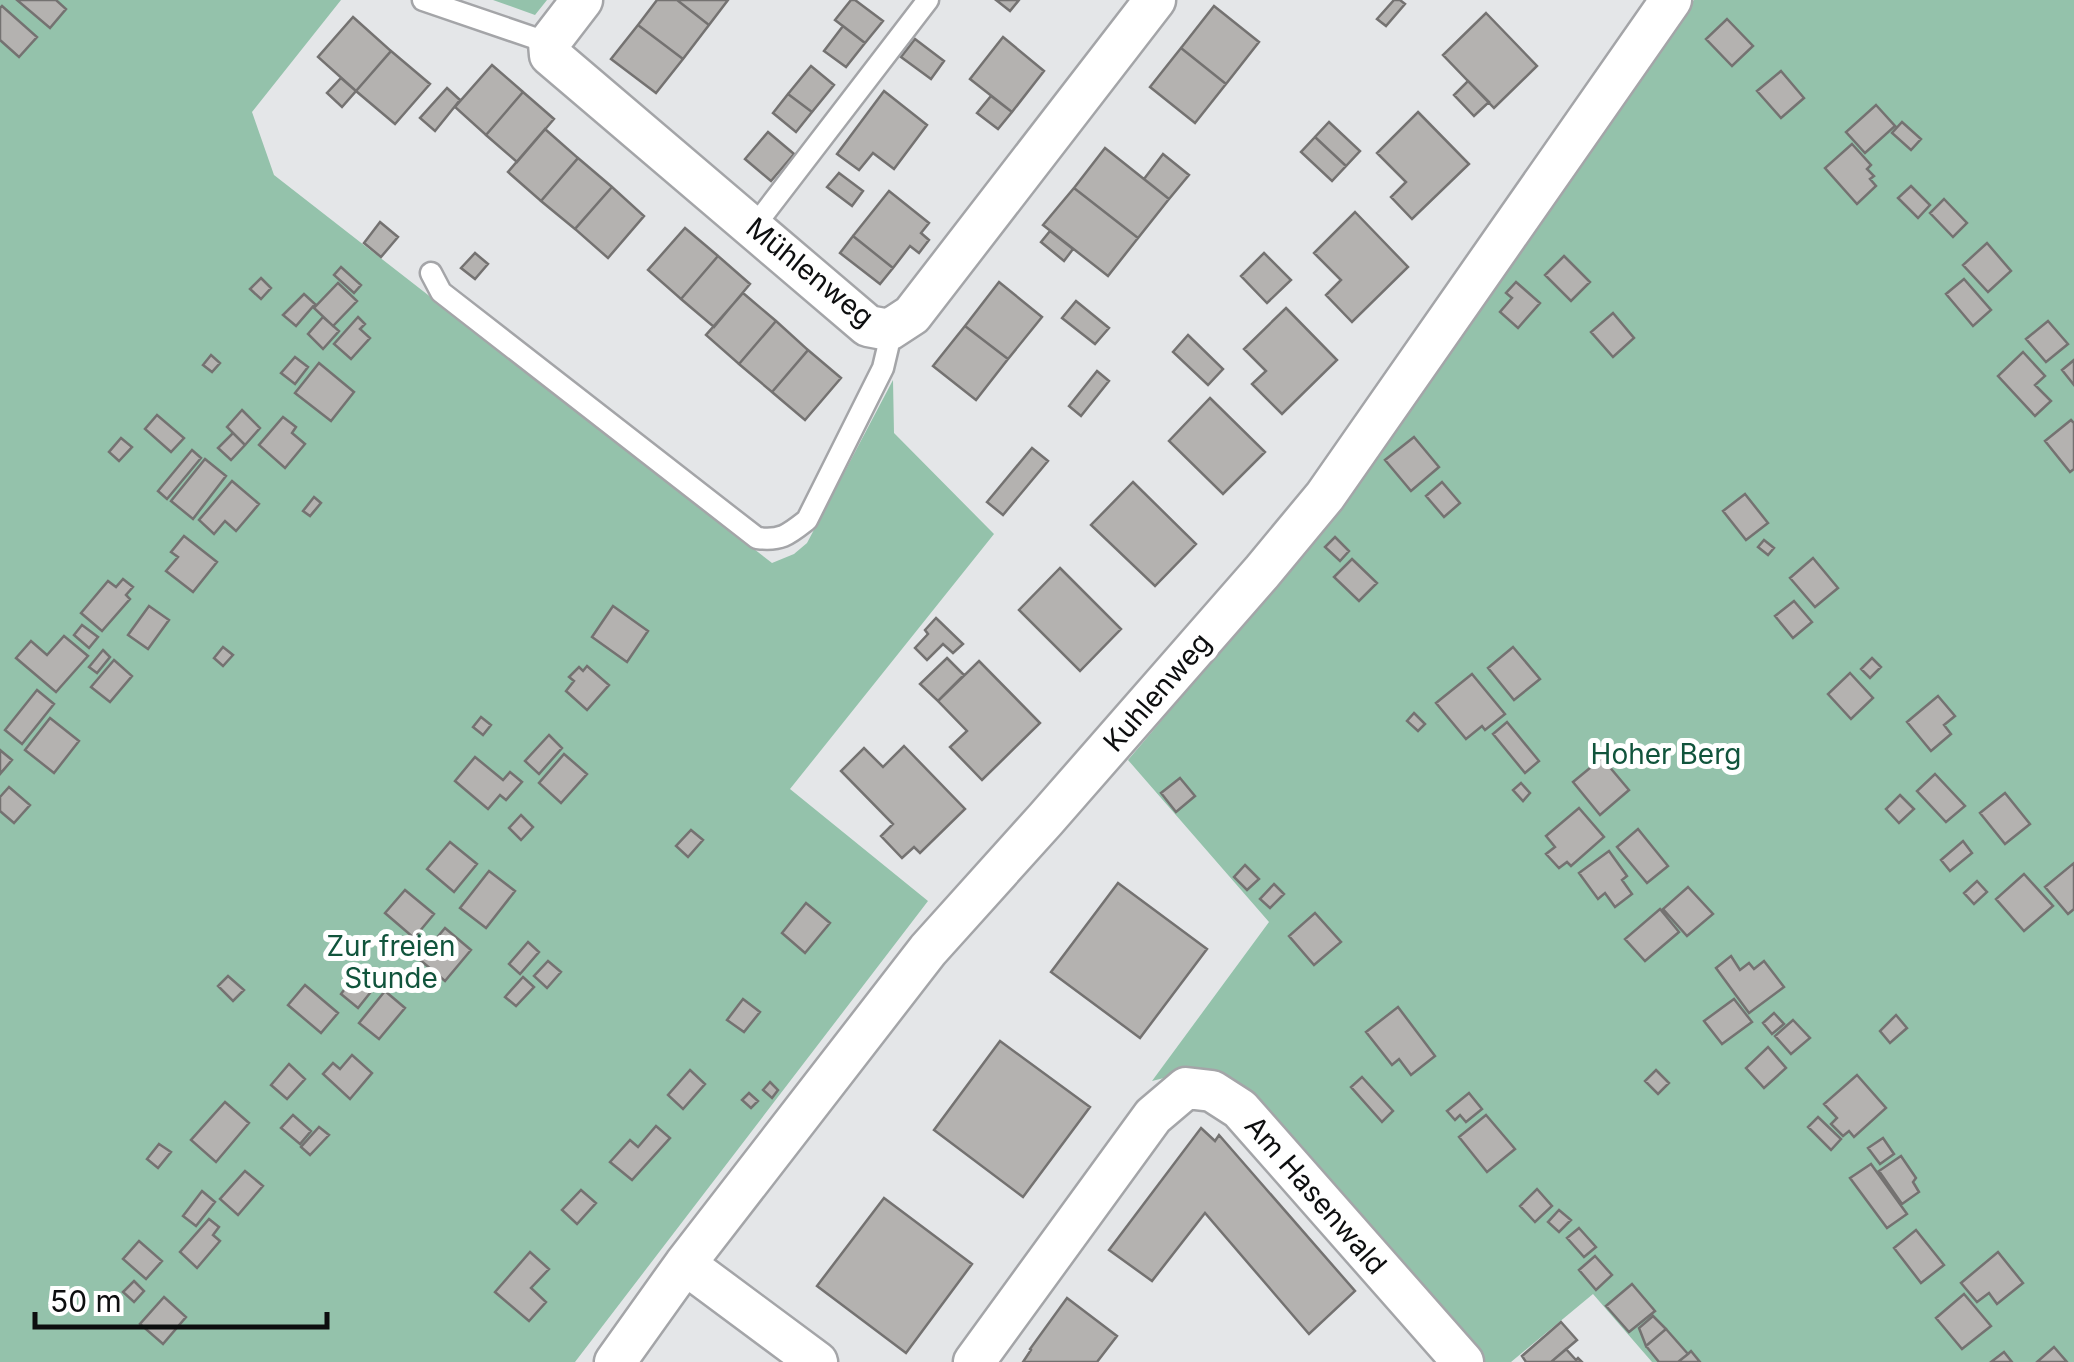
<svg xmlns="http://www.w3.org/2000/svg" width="2074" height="1362" viewBox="0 0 2074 1362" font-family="Inter,sans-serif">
	<rect width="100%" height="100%" fill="#e4e6e8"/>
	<path fill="#94c2ab" d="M 0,0 L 341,0 L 252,112 L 274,175 L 772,563 L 794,554 L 807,543 L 893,380 L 894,433 L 994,534 L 790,789 L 928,901 L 575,1362 L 0,1362 Z
		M 493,0 L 547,0 L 535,15 Z
		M 1694,0 L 2074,0 L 2074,1362 L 1652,1362 L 1593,1294 L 1511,1362 L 1479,1362 L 1192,1071 L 1152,1081 L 1269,922 L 1128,760 L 1335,516 Z"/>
	<path fill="#b4b2b0" stroke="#747271" stroke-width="2.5" d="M 17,0 L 56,0 L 66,9 L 50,28 Z
		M 657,0 L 677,0 L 709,25 L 683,59 L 638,25 Z
		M 677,0 L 728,0 L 709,25 Z
		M 851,0 L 855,0 L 883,21 L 865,43 L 835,20 Z
		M 996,0 L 1019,0 L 1010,11 Z
		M 1394,0 L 1400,0 L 1405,4 L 1386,26 L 1377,19 Z
		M 2,6 L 37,37 L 19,57 L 0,40 L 0,8 Z
		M 1214,6 L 1259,42 L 1226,84 L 1181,48 Z
		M 1486,13 L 1537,66 L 1494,108 L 1443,55 Z
		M 353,17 L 391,51 L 356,91 L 318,57 Z
		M 1727,19 L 1753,46 L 1732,66 L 1706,39 Z
		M 638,25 L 683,59 L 656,93 L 611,59 Z
		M 843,26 L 865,43 L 846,67 L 824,51 Z
		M 1003,37 L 1044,71 L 1012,112 L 970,79 Z
		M 915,39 L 944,61 L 931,79 L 901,57 Z
		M 1181,48 L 1226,84 L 1195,123 L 1150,87 Z
		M 391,51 L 430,84 L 395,124 L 356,91 Z
		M 492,65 L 523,92 L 486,135 L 455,107 Z
		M 811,66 L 834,85 L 812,112 L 788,94 Z
		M 1781,71 L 1804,98 L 1781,118 L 1757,91 Z
		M 341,78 L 356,91 L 342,107 L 327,93 Z
		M 1468,81 L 1489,102 L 1474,116 L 1454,95 Z
		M 447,88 L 460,100 L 435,131 L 420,118 Z
		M 884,91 L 927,125 L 894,169 L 873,153 L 859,170 L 837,154 Z
		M 523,92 L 554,119 L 517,162 L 486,135 Z
		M 788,94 L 812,112 L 796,132 L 773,113 Z
		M 991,96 L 1012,112 L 998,129 L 977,113 Z
		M 1876,105 L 1895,126 L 1865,153 L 1846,132 Z
		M 1418,112 L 1469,164 L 1412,219 L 1391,197 L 1406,182 L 1377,153 Z
		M 1329,122 L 1360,151 L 1346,166 L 1315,137 Z
		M 1902,122 L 1921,139 L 1911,150 L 1892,133 Z
		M 545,129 L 578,158 L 541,201 L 508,172 Z
		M 768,132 L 794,154 L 771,181 L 745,159 Z
		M 1315,137 L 1346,166 L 1332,181 L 1301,152 Z
		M 1852,144 L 1871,165 L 1867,169 L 1874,176 L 1870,179 L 1876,186 L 1857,204 L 1825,168 Z
		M 1105,148 L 1169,199 L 1138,238 L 1074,188 Z
		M 1163,154 L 1189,175 L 1169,199 L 1144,179 Z
		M 578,158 L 612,187 L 575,229 L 541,201 Z
		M 839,173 L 863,191 L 852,206 L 827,187 Z
		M 1911,186 L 1930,205 L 1918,218 L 1898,198 Z
		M 612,187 L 644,216 L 608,258 L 575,229 Z
		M 1074,188 L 1138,238 L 1108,276 L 1043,225 Z
		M 889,191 L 929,223 L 921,233 L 929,240 L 919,253 L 910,246 L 893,268 L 853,236 Z
		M 1944,199 L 1967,223 L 1953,237 L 1930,213 Z
		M 1355,212 L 1408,267 L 1352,322 L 1326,295 L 1341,280 L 1314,253 Z
		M 380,222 L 398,237 L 381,257 L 364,243 Z
		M 685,228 L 718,256 L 681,299 L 648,270 Z
		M 1050,231 L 1073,249 L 1064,261 L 1041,242 Z
		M 853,236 L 893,268 L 880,284 L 840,253 Z
		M 1987,243 L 2011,271 L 1988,292 L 1963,265 Z
		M 475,253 L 488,264 L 475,279 L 461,268 Z
		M 1264,253 L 1291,280 L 1267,303 L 1241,276 Z
		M 718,256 L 750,284 L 714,327 L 681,299 Z
		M 1564,256 L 1590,282 L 1571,301 L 1545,275 Z
		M 341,267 L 361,285 L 354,293 L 334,275 Z
		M 261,278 L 271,288 L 261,299 L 250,289 Z
		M 1964,279 L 1991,310 L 1973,326 L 1946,294 Z
		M 999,282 L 1042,317 L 1008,359 L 965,326 Z
		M 1516,282 L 1540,303 L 1518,328 L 1500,312 L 1512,298 L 1506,293 Z
		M 338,283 L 357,301 L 333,326 L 314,308 Z
		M 743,293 L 776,321 L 739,364 L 706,335 Z
		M 304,294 L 315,304 L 296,326 L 283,315 Z
		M 1076,301 L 1109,328 L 1095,344 L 1062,318 Z
		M 1286,308 L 1337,360 L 1282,414 L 1252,384 L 1266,371 L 1244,349 Z
		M 1613,313 L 1634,338 L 1613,357 L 1591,332 Z
		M 323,317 L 339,331 L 323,349 L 308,334 Z
		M 358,317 L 365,324 L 360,329 L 370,338 L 351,359 L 334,344 Z
		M 776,321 L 808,350 L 772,392 L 739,364 Z
		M 2048,321 L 2068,344 L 2046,362 L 2026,339 Z
		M 965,326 L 1008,359 L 976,400 L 933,366 Z
		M 1188,335 L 1223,369 L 1208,385 L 1173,352 Z
		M 808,350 L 841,378 L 805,420 L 772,392 Z
		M 2023,352 L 2045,376 L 2035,385 L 2051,401 L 2035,416 L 1998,376 Z
		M 211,355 L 220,363 L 212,372 L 203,365 Z
		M 295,357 L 308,367 L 295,384 L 281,373 Z
		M 2074,360 L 2074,385 L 2062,370 Z
		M 319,363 L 354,392 L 331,421 L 295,393 Z
		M 1097,371 L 1109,381 L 1081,416 L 1069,406 Z
		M 1210,398 L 1265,452 L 1223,494 L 1169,441 Z
		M 242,410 L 260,428 L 245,445 L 227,427 Z
		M 157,415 L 184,438 L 171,452 L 145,429 Z
		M 283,417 L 296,427 L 292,433 L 305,444 L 285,468 L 259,445 Z
		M 2071,420 L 2074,423 L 2074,469 L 2070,472 L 2045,441 Z
		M 233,433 L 245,445 L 231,460 L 218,448 Z
		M 1414,437 L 1439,467 L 1411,491 L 1385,460 Z
		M 121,438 L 132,447 L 119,461 L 109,452 Z
		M 1032,448 L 1048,461 L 1003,515 L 987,502 Z
		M 192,450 L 201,458 L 167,499 L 158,491 Z
		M 205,459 L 226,476 L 193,519 L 171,501 Z
		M 232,481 L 259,504 L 236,531 L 225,521 L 214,534 L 199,520 Z
		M 1133,482 L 1196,544 L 1155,586 L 1091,525 Z
		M 1442,482 L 1460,503 L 1444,517 L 1426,496 Z
		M 1745,494 L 1768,523 L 1746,540 L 1723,511 Z
		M 314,497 L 321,503 L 310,516 L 303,511 Z
		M 184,536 L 217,562 L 193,592 L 166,571 L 178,557 L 171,552 Z
		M 1335,537 L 1349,551 L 1340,561 L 1325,547 Z
		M 1764,540 L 1774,548 L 1768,555 L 1758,547 Z
		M 1813,558 L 1838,588 L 1815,607 L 1790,578 Z
		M 1352,559 L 1377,583 L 1359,601 L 1334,577 Z
		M 1060,568 L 1121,629 L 1080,671 L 1019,610 Z
		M 123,579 L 133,587 L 126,595 L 130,599 L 102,631 L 81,613 L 108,581 L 116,587 Z
		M 1794,601 L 1812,622 L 1793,638 L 1775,616 Z
		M 149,606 L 169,620 L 148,649 L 128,635 Z
		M 613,606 L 648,631 L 627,662 L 592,637 Z
		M 936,618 L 963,644 L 953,653 L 943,644 L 927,660 L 915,648 L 928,634 L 925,630 Z
		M 82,625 L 98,637 L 89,648 L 74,635 Z
		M 64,636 L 88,656 L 56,692 L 16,658 L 31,641 L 47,655 Z
		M 223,647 L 233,655 L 223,666 L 214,658 Z
		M 1513,647 L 1540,679 L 1514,700 L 1488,668 Z
		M 103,650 L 110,657 L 97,673 L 89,667 Z
		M 947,658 L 964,675 L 938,701 L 920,684 Z
		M 1872,658 L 1881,667 L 1870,678 L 1861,669 Z
		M 114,660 L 132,676 L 110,702 L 91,687 Z
		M 979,661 L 1040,723 L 982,780 L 950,747 L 967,731 L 938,701 Z
		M 587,666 L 609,685 L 587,710 L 566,691 L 574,681 L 569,677 L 579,667 L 583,671 Z
		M 1850,673 L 1873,698 L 1851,719 L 1828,694 Z
		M 1472,674 L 1505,714 L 1485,730 L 1482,726 L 1466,739 L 1436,703 Z
		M 37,690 L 54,704 L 22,744 L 5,730 Z
		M 1938,696 L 1955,716 L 1944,725 L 1951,734 L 1931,751 L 1907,722 Z
		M 1414,713 L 1425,724 L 1418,731 L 1407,721 Z
		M 481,717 L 491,725 L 483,735 L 473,727 Z
		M 50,718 L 79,741 L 54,773 L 25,750 Z
		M 1507,722 L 1539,761 L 1525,773 L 1493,734 Z
		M 549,735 L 562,748 L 539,774 L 525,761 Z
		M 904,746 L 965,809 L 920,853 L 914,847 L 902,858 L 881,836 L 893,824 L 841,771 L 864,748 L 883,767 Z
		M 0,750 L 12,760 L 0,774 Z
		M 564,754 L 587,774 L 561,803 L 539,783 Z
		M 475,757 L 503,780 L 510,772 L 522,782 L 506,800 L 500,795 L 488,809 L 455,781 Z
		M 1602,758 L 1629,790 L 1600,815 L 1573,782 Z
		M 1935,774 L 1965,806 L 1946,822 L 1917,791 Z
		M 1180,778 L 1195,796 L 1176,812 L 1161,793 Z
		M 1521,783 L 1530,793 L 1523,801 L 1513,790 Z
		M 9,787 L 30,805 L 14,823 L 0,811 L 0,797 Z
		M 2005,793 L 2030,824 L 2005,844 L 1980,813 Z
		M 1900,795 L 1914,809 L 1899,823 L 1886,809 Z
		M 1579,808 L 1604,837 L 1571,866 L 1567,862 L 1559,868 L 1546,854 L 1555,847 L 1546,836 Z
		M 521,815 L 533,827 L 521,840 L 509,828 Z
		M 1638,829 L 1668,866 L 1647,883 L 1617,847 Z
		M 691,830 L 703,840 L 688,857 L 676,846 Z
		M 1963,841 L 1972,853 L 1950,871 L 1941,860 Z
		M 450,842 L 477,864 L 454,892 L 427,869 Z
		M 1609,851 L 1627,876 L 1622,880 L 1632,894 L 1615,907 L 1605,893 L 1598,899 L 1579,873 Z
		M 2074,863 L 2074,909 L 2068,914 L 2045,887 Z
		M 1245,865 L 1259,879 L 1247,890 L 1234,877 Z
		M 489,871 L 515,891 L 486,928 L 460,908 Z
		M 2024,874 L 2053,906 L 2024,931 L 1996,899 Z
		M 1977,881 L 1987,892 L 1974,904 L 1964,893 Z
		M 1118,883 L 1207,949 L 1140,1038 L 1051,972 Z
		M 1274,884 L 1284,894 L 1270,908 L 1260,899 Z
		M 1688,887 L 1713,914 L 1687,936 L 1663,909 Z
		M 405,890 L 434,914 L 414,938 L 385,913 Z
		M 806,903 L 830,923 L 805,953 L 782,933 Z
		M 1660,909 L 1679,932 L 1645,961 L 1625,939 Z
		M 1315,913 L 1341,942 L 1314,965 L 1289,936 Z
		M 445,928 L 471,950 L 445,981 L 419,959 Z
		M 528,942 L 539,952 L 520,974 L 509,964 Z
		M 1731,956 L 1740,970 L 1749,963 L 1754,969 L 1764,961 L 1784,987 L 1749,1013 L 1716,968 Z
		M 548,961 L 561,972 L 547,988 L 534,976 Z
		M 356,965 L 378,983 L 358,1008 L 341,994 L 347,986 L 342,982 Z
		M 228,976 L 244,990 L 233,1001 L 218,986 Z
		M 523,977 L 534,987 L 516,1006 L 505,997 Z
		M 305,985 L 338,1013 L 321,1033 L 288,1005 Z
		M 385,991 L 405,1008 L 379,1039 L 359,1023 Z
		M 743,999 L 760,1012 L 744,1032 L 727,1020 Z
		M 1734,999 L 1752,1022 L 1722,1044 L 1704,1021 Z
		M 1398,1007 L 1435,1056 L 1411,1075 L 1399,1059 L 1392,1065 L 1366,1032 Z
		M 1774,1013 L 1784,1024 L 1772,1034 L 1763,1023 Z
		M 1896,1015 L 1907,1028 L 1890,1043 L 1880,1031 Z
		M 1793,1020 L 1810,1038 L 1791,1054 L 1775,1036 Z
		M 1000,1041 L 1090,1107 L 1023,1197 L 934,1130 Z
		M 1768,1047 L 1786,1068 L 1764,1088 L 1746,1068 Z
		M 352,1055 L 372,1073 L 350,1099 L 323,1074 L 333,1063 L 340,1069 Z
		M 289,1064 L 305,1079 L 287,1099 L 271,1085 Z
		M 690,1070 L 705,1084 L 683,1109 L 668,1095 Z
		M 1656,1070 L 1669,1083 L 1658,1094 L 1645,1081 Z
		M 1857,1075 L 1886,1108 L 1854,1137 L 1849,1131 L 1843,1136 L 1831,1124 L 1837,1118 L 1824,1104 Z
		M 1362,1077 L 1393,1111 L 1382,1122 L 1351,1087 Z
		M 770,1082 L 778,1090 L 772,1098 L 763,1090 Z
		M 749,1093 L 758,1101 L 751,1108 L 742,1100 Z
		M 1469,1093 L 1482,1109 L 1466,1122 L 1460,1115 L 1455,1120 L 1447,1111 Z
		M 225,1102 L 249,1123 L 216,1162 L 191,1140 Z
		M 293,1115 L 311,1131 L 300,1144 L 281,1128 Z
		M 1486,1115 L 1515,1149 L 1487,1172 L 1459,1137 Z
		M 1818,1117 L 1841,1139 L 1831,1150 L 1808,1127 Z
		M 656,1126 L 670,1138 L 632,1180 L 610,1162 L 630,1140 L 638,1147 Z
		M 319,1127 L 329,1135 L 310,1155 L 301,1147 Z
		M 1201,1128 L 1215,1141 L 1219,1135 L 1355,1291 L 1309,1334 L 1205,1213 L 1152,1281 L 1109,1250 Z
		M 1883,1138 L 1894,1154 L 1880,1164 L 1868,1148 Z
		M 159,1144 L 171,1152 L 158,1168 L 147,1159 Z
		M 1901,1156 L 1916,1178 L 1913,1182 L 1919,1192 L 1902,1204 L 1879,1171 Z
		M 1871,1164 L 1907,1214 L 1887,1228 L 1850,1178 Z
		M 245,1171 L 263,1186 L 238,1215 L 220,1199 Z
		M 1537,1189 L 1552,1206 L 1535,1222 L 1520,1206 Z
		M 581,1190 L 596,1203 L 577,1224 L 562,1210 Z
		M 202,1191 L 215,1202 L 196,1226 L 183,1216 Z
		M 884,1198 L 972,1264 L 906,1353 L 817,1286 Z
		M 1559,1210 L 1571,1220 L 1559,1232 L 1548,1222 Z
		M 209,1219 L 219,1227 L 213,1235 L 220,1241 L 197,1268 L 180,1252 Z
		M 1579,1228 L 1596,1247 L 1584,1257 L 1567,1238 Z
		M 1916,1230 L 1944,1265 L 1921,1283 L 1894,1248 Z
		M 139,1241 L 162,1261 L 146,1279 L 123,1259 Z
		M 530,1252 L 549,1269 L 531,1288 L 546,1302 L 529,1321 L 495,1292 Z
		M 1998,1252 L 2023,1283 L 1997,1304 L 1989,1293 L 1977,1302 L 1961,1283 Z
		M 1595,1256 L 1612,1275 L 1596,1290 L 1579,1270 Z
		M 134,1281 L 144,1291 L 134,1302 L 123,1292 Z
		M 1632,1284 L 1655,1311 L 1629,1332 L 1606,1306 Z
		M 1964,1294 L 1991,1326 L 1962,1349 L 1936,1318 Z
		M 164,1297 L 186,1317 L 163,1344 L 140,1324 Z
		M 1067,1298 L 1117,1336 L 1097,1362 L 1023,1362 L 1031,1350 L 1030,1349 Z
		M 1653,1316 L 1666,1329 L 1646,1346 L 1639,1328 Z
		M 1561,1322 L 1577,1340 L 1551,1362 L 1526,1362 L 1522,1356 Z
		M 1666,1329 L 1688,1354 L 1678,1362 L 1659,1362 L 1646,1346 Z
		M 2054,1347 L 2067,1362 L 2037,1362 Z
		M 1566,1349 L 1576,1360 L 1578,1358 L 1582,1362 L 1551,1362 Z
		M 1691,1351 L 1700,1362 L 1678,1362 L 1688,1354 Z
		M 2004,1352 L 2012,1362 L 1991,1362 Z"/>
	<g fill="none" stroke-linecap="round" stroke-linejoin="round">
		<g stroke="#a4a5a8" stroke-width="25">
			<path id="lane" d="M 423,0 L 549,43
				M 753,228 L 928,0
				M 431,273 L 441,292 L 757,538 C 781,541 788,535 807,520 L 883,368 L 888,347 L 889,330"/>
		</g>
		<g stroke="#a4a5a8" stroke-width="45">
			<path id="street" d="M 582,0 L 549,43 L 550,55 L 868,326 L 889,330 L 912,315 L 1155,0
				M 685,1264 L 817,1362
				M 615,1362 L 685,1264 L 928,950 L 1045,820 L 1262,572 L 1325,496 L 1671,0
				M 974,1362 L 1153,1116 L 1186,1088 L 1212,1091 L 1240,1109 L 1463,1362"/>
		</g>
		<use href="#lane" stroke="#fff" stroke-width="20"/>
		<use href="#street" stroke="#fff" stroke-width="40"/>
	</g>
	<g text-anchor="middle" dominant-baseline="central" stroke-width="10" stroke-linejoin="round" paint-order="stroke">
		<g font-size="28" fill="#0d0e0f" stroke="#fff">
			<text transform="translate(810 272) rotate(39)">Mühlenweg</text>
			<text transform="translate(1157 692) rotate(-49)">Kuhlenweg</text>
			<text transform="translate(1316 1195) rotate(49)">Am Hasenwald</text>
		</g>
		<g font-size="28" fill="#11543c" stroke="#fff">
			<text x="1666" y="754">Hoher Berg</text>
			<text x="391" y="946">Zur freien<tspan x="391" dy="32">Stunde</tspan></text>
		</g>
	</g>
	<path d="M35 1312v15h292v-15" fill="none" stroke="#0d0e0f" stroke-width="5"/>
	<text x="50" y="1312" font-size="30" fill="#0d0e0f" stroke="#ffffff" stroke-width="8" paint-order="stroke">50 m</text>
</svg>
